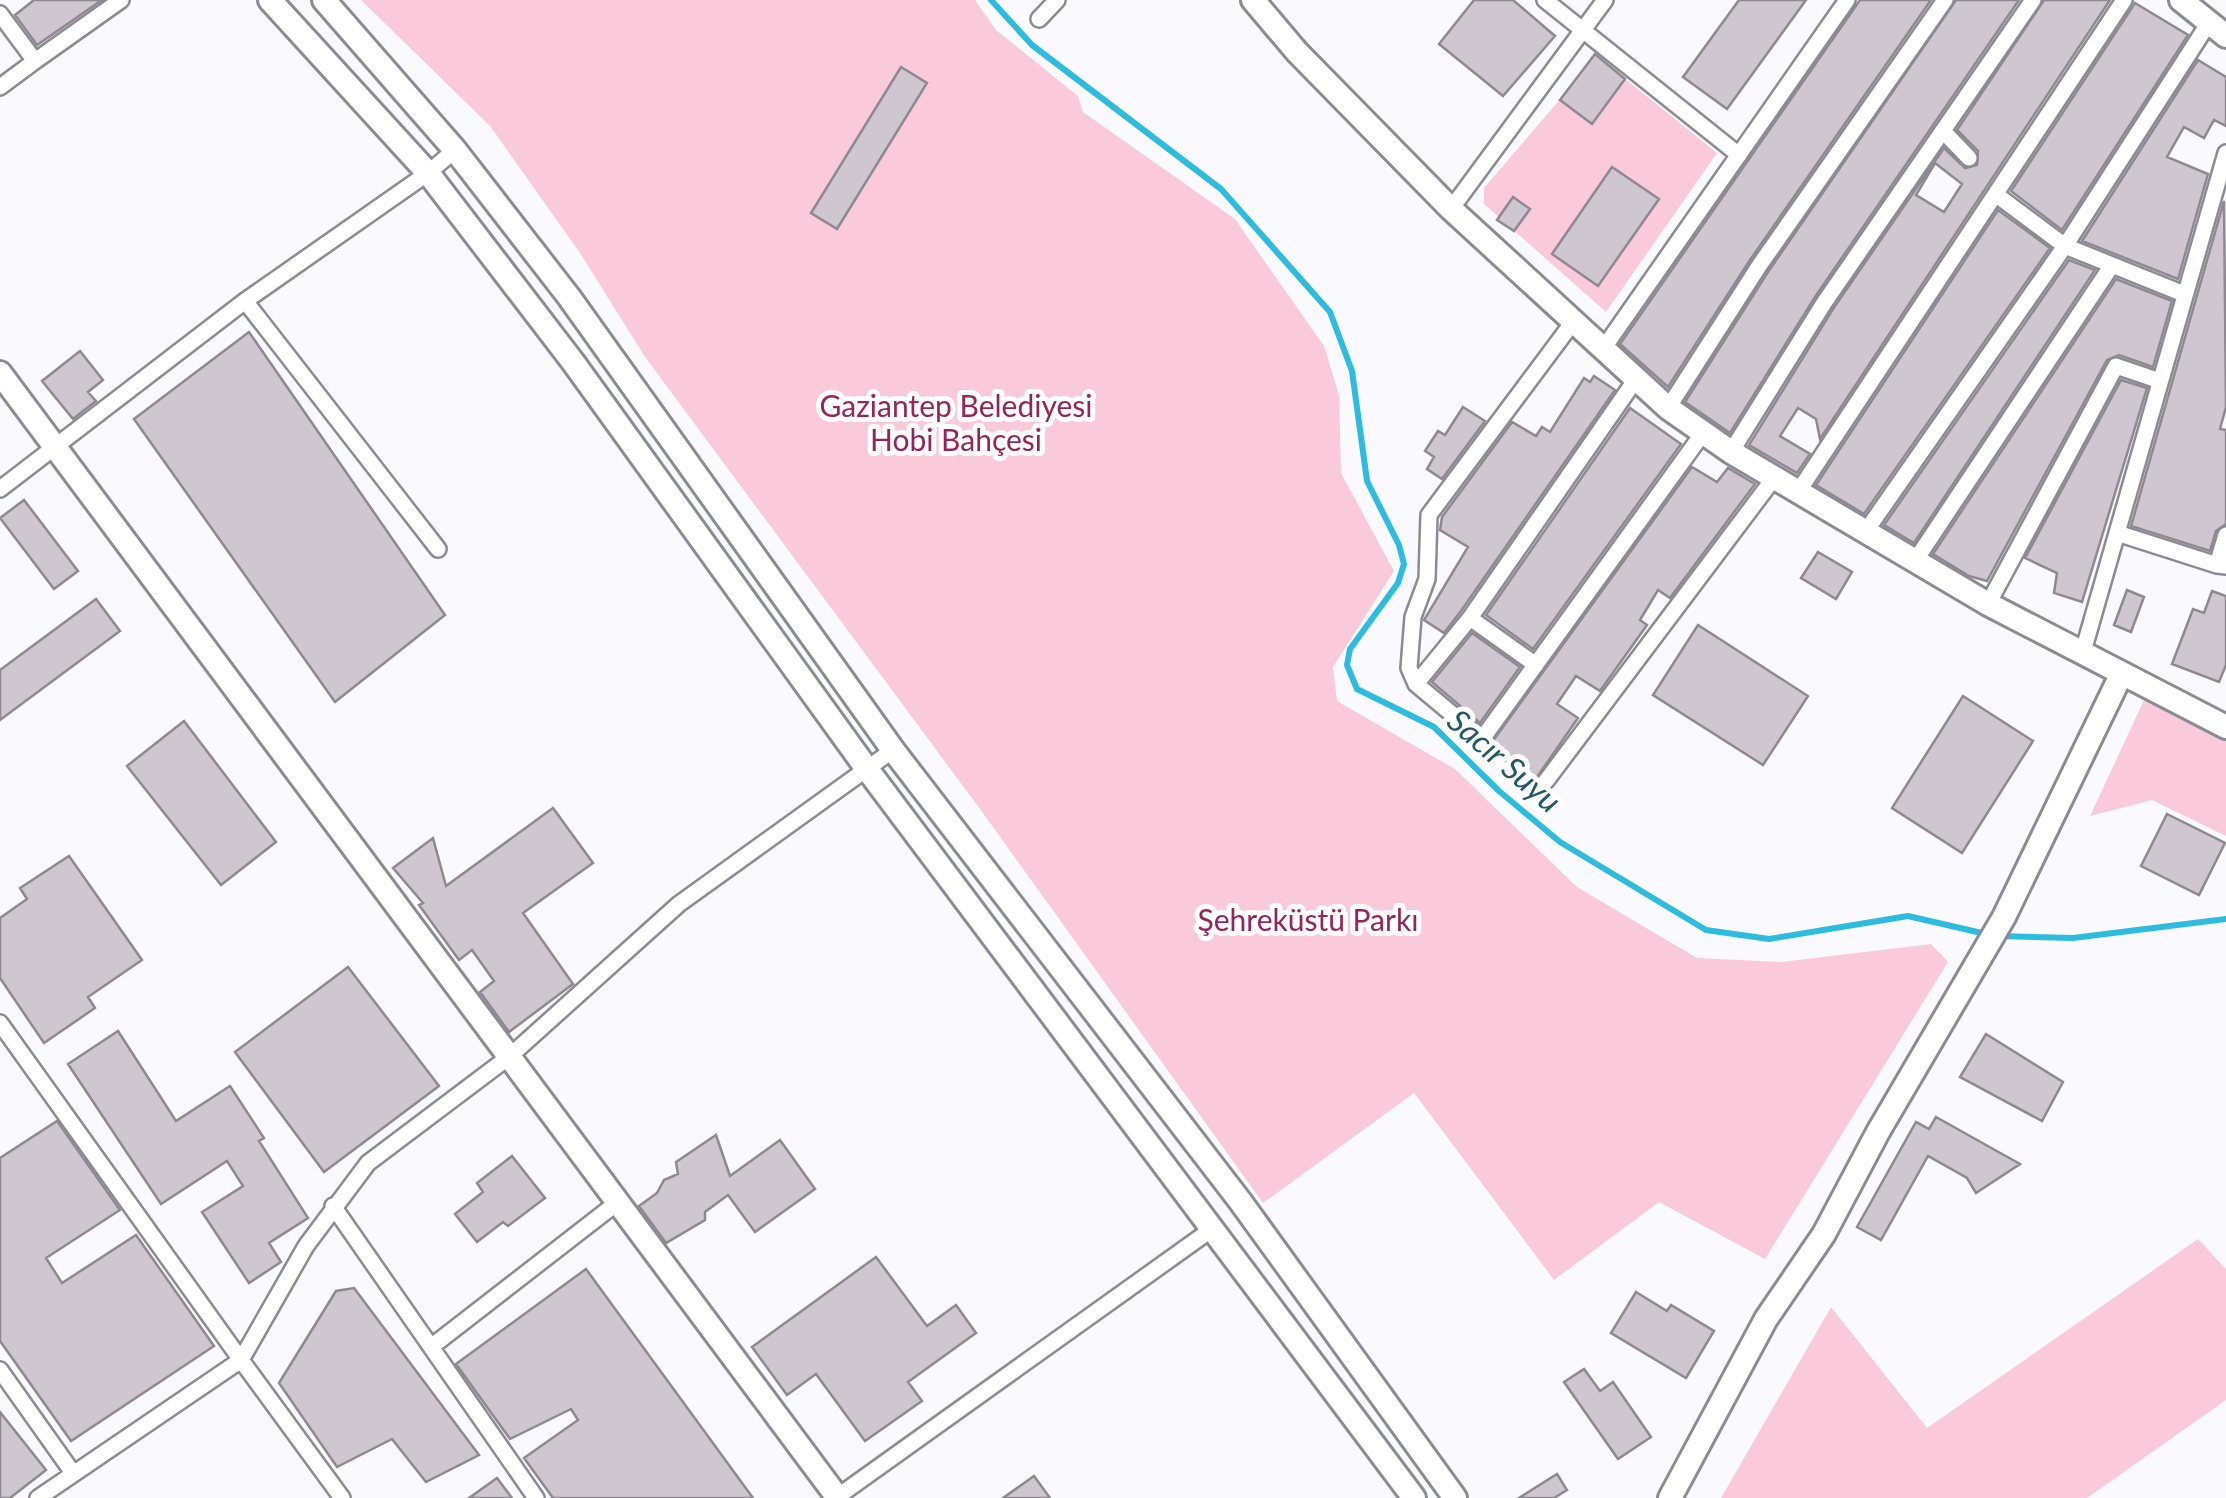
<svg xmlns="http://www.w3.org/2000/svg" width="2226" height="1498" viewBox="0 0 2226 1498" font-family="Lato,sans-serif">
	<rect width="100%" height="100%" fill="#fafafe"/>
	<path fill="#fbcada" d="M 361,0 L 975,0 L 996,30 L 1078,96 L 1083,112 L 1235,219 L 1324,346 L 1339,395 L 1341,473 L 1394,571 L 1333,667 L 1337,701 L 1455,769 L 1577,887 L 1697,958 L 1781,962 L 1931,944 L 1948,962 L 1765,1259 L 1659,1202 L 1554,1280 L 1414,1093 L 1263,1203 L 980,809 L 645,357 L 580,253 L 490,126 Z
		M 1597,56 L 1717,153 L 1606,312 L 1484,204 L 1484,188 Z
		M 2144,700 L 2226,739 L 2226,836 L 2152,800 L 2090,816 Z
		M 2198,1239 L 2226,1269 L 2226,1400 L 2087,1498 L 1721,1498 L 1831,1307 L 1927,1428 Z"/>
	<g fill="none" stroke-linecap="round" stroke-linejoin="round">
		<path stroke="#2bbcdf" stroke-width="6" d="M 991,0 L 1032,45 L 1221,189 L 1330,312 L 1352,371 L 1367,481 L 1399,545 L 1404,564 L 1398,583 L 1350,649 L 1347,665 L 1357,689 L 1434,727 L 1499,791 L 1560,842 L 1706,930 L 1769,939 L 1908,916 L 1986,934
			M 1999,936 L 2073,938 L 2226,919"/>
	</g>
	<path fill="#cec7cf" stroke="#8f8890" stroke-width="2.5" fill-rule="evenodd" d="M 34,0 L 102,0 L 37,45 L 15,15 Z
		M 1474,0 L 1513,0 L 1555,36 L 1503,96 L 1439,44 Z
		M 1739,0 L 1806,0 L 1727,109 L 1683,77 Z
		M 1860,0 L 1931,0 L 1750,260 L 1668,387 L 1620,344 Z
		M 1956,0 L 2019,0 L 1815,297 L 1730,433 L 1685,402 L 1768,272 Z
		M 2044,0 L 2110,0 L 1820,439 L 1816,419 L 1798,408 L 1780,436 L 1810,454 L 1797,473 L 1749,445 L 1833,309 L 1944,148 L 1965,168 L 1977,165 L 1978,151 L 1957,130 ZM 1935,163 L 1962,184 L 1944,212 L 1916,195 Z
		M 2135,3 L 2188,35 L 2062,230 L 2011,191 Z
		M 1595,54 L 1625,79 L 1592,124 L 1560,100 Z
		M 2198,60 L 2226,77 L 2226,126 L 2214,120 L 2204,138 L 2184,127 L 2167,157 L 2208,174 L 2178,279 L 2082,241 Z
		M 901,67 L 927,83 L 837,229 L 811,213 Z
		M 1612,167 L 1659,199 L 1598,286 L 1552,254 Z
		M 1513,197 L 1530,209 L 1514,231 L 1497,220 Z
		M 2224,201 L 2226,407 L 2220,429 L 2226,430 L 2226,524 L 2216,531 L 2210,551 L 2131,526 Z
		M 1998,210 L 2050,248 L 1864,514 L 1816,485 Z
		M 2069,260 L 2095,270 L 1914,543 L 1884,525 Z
		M 2116,279 L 2172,301 L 2153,367 L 2119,355 L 2107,360 L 1987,581 L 1969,576 L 1933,554 Z
		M 249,332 L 445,615 L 335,702 L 134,419 Z
		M 80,351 L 103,380 L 88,392 L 96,401 L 73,419 L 42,381 Z
		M 1594,376 L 1615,390 L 1461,611 L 1444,633 L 1424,620 L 1468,547 L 1440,530 L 1442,517 L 1512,422 L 1536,436 L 1542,427 L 1550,432 L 1584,378 L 1590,382 Z
		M 2121,380 L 2147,388 L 2082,602 L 2054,593 L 2057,573 L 2025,558 Z
		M 1463,407 L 1485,421 L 1442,479 L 1427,469 L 1434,457 L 1425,451 L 1438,431 L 1445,435 Z
		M 1630,408 L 1681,444 L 1533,649 L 1486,615 Z
		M 1692,467 L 1717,482 L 1728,468 L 1755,484 L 1670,598 L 1658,590 L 1640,620 L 1647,625 L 1600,691 L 1576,676 L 1557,704 L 1578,718 L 1535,780 L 1487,749 Z
		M 24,500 L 78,571 L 54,589 L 0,518 Z
		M 1818,552 L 1852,572 L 1836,599 L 1801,578 Z
		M 2127,590 L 2144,597 L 2131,632 L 2114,625 Z
		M 2212,591 L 2226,596 L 2226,665 L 2219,682 L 2172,664 L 2193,609 L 2204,613 Z
		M 96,599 L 120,631 L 0,720 L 0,670 Z
		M 1698,625 L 1808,696 L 1763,765 L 1653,695 Z
		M 1472,633 L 1520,667 L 1480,723 L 1432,682 Z
		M 1963,696 L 2033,741 L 1962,853 L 1892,808 Z
		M 184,721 L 276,842 L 221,885 L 127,766 Z
		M 553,808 L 593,863 L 523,913 L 573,984 L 509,1032 L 480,992 L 494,981 L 472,950 L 459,960 L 419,905 L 423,903 L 393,868 L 433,838 L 446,886 Z
		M 2167,814 L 2225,843 L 2199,895 L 2141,866 Z
		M 69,856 L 142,960 L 88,997 L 95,1008 L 44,1043 L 0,978 L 0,918 L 27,899 L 20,888 Z
		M 348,967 L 439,1086 L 324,1172 L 235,1052 Z
		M 118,1031 L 176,1121 L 230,1086 L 264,1138 L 259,1141 L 308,1218 L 269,1243 L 281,1262 L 249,1283 L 202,1212 L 243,1186 L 227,1161 L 161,1204 L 68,1064 Z
		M 1986,1034 L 2063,1082 L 2042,1121 L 1960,1077 Z
		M 1936,1117 L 2020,1164 L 1976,1193 L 1967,1178 L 1928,1156 L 1881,1240 L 1857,1227 L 1916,1122 L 1929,1129 Z
		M 57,1121 L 120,1210 L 46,1258 L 62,1283 L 136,1235 L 214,1346 L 71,1441 L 0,1341 L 0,1158 Z
		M 716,1135 L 730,1176 L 780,1140 L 815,1189 L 755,1232 L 728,1195 L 705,1212 L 705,1220 L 666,1243 L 639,1206 L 657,1193 L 664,1180 L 678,1174 L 676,1162 Z
		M 512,1156 L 545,1198 L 508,1226 L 503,1222 L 477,1242 L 455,1214 L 483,1192 L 477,1183 Z
		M 876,1257 L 927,1326 L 956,1305 L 976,1333 L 908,1382 L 922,1401 L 865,1441 L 816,1374 L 787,1395 L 752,1347 Z
		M 586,1269 L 753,1498 L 553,1498 L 524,1458 L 578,1420 L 571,1409 L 510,1439 L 456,1364 Z
		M 354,1288 L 479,1455 L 426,1482 L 392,1439 L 337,1467 L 279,1383 L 336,1291 Z
		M 1636,1292 L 1667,1311 L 1671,1305 L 1714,1331 L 1686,1378 L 1611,1333 Z
		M 1584,1369 L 1600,1391 L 1613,1382 L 1651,1437 L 1618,1459 L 1564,1382 Z
		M 0,1412 L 46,1470 L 10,1498 L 0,1498 Z
		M 1557,1474 L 1567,1490 L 1554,1498 L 1519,1498 Z
		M 1034,1476 L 1050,1498 L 1003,1498 Z
		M 497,1478 L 512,1498 L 469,1498 Z"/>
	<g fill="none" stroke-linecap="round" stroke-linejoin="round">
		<g stroke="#8b8b95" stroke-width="20">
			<path id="street" d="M 1545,0 L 1739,155
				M 0,14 L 35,61 L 0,87
				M 1039,19 L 1057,0
				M 35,61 L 121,0
				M 1943,131 L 1969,158
				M 1998,196 L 2065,246 L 2184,294
				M 1451,209 L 1605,0
				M 245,301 L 438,549
				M 1573,322 L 1429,515 L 1427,579 L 1413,617 L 1409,668 L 1416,684 L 1482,739 L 1703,433
				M 1603,349 L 1847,0
				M 1668,408 L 1759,266 L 1945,0
				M 1731,452 L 1824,303 L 2033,0
				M 0,489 L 245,301 L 428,173 L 455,150
				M 1798,492 L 2124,0
				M 1866,531 L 2065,246 L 2210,21
				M 2117,533 L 2217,565
				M 2226,535 L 2217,565 L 2226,566
				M 1915,561 L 2110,268
				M 1988,604 L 2116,366 L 2160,381
				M 1470,618 L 1536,665
				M 2082,655 L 2226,153
				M 1416,684 L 1470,618 L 1636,379
				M 1546,781 L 1774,478
				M 0,1023 L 241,1360 L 38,1498
				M 333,1206 L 536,1498
				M 431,1347 L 618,1202
				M 0,1370 L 73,1473
				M 837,1497 L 1212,1229
				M 342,1498 L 241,1360 L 306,1246 L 368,1163 L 510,1056 L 679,904 L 893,750"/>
		</g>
		<g stroke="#8b8b95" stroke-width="28">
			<path id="secondary" d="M 270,0 L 428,173 L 573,362 L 867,769 L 1414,1498
				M 324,0 L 455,150 L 569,297 L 893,750 L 1240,1201 L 1455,1498
				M 1253,0 L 1297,52 L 1451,209 L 1668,408 L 1731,452 L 1988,604 L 2226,727
				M 2181,0 L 2226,36
				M 0,373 L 838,1498
				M 1670,1498 L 1766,1319 L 1824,1234 L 1878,1132 L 2004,917 L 2121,675"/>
		</g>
		<use href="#street" stroke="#fff" stroke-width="15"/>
		<use href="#secondary" stroke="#fff" stroke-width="22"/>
	</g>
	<g text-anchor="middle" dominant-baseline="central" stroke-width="10" stroke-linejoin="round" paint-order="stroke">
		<g font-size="30" fill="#952459" stroke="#fff">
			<text x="956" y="405">Gaziantep Belediyesi<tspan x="956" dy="34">Hobi Bahçesi</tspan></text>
			<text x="1308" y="919">Şehreküstü Parkı</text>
		</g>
		<g font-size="32" font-style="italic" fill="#225968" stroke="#fff">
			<text transform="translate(1505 760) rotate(41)">Sacır Suyu</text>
		</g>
	</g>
</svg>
